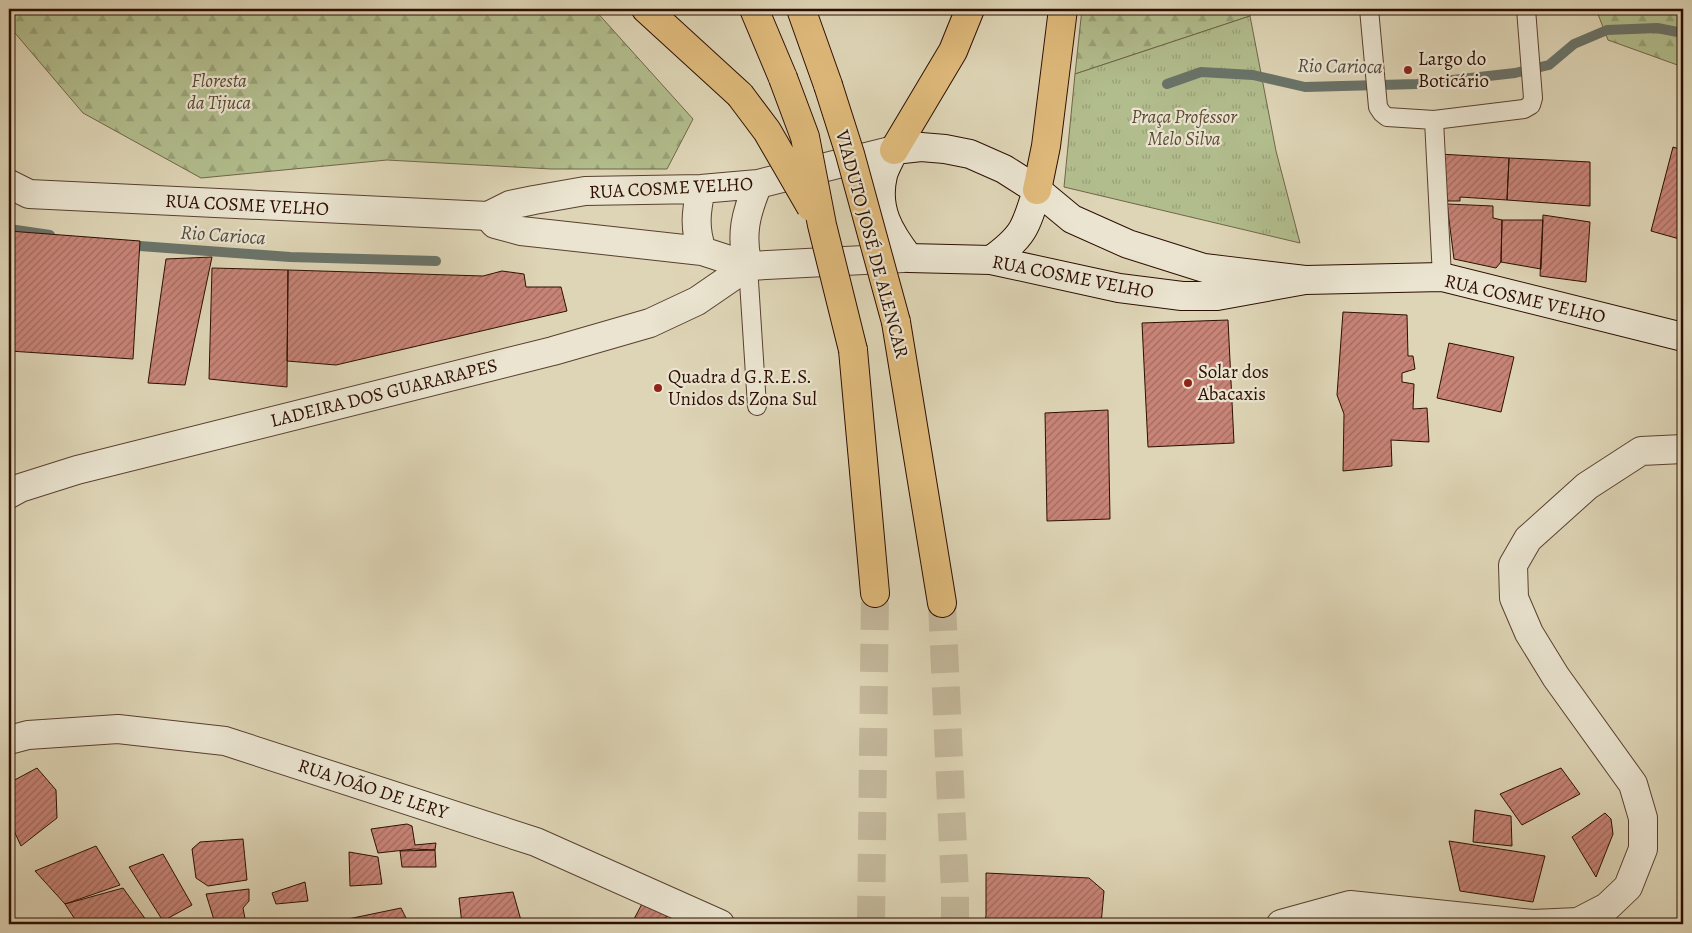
<svg xmlns="http://www.w3.org/2000/svg" width="1692" height="933" viewBox="0 0 1692 933" font-family="Alegreya,serif">
	<defs>
		<pattern id="forest-firs" width="22" height="20" patternUnits="userSpaceOnUse" patternTransform="scale(1.25)"><rect width="22" height="20" fill="#b2bd8d"/><path d="M5 1l3.5 6h-7zM16 11l3.5 6h-7z" fill="#99a178"/></pattern>
		<pattern id="park-tufts" width="24" height="20" patternUnits="userSpaceOnUse" patternTransform="scale(1.25)"><rect width="24" height="20" fill="#b2bd8d"/><path d="M3 7l-1-3M5 7V3M7 7l1-3M15 17l-1-3M17 17v-4M19 17l1-3" fill="none" stroke="#99a178"/></pattern>
		<pattern id="building-hatch" width="6" height="6" patternUnits="userSpaceOnUse" patternTransform="scale(1.25)"><rect width="6" height="6" fill="#c78477"/><path d="M-1 1l2-2M0 6l6-6M5 7l2-2" fill="none" stroke="#a26a5f"/></pattern>
	</defs>
	<rect width="100%" height="100%" fill="#ded5b6"/>
	<filter id="stains"><feTurbulence type="fractalNoise" baseFrequency=".004" numOctaves="4"/><feColorMatrix values="0 0 0 0 .2 0 0 0 0 .09 0 0 0 0 .02 0 0 0 .5 -.17"/></filter>
	<radialGradient id="worn" r=".72"><stop offset=".6" stop-color="#630" stop-opacity="0"/><stop offset="1" stop-color="#630" stop-opacity=".3"/></radialGradient>
	<path fill="url(#forest-firs)" stroke="#706648" d="M 9,9 L 594,9 L 693,119 L 667,169 L 551,169 L 387,160 L 201,178 L 83,113 L 9,26 Z
		M 1082,9 L 1249,9 L 1250,16 L 1075,74 Z
		M 1596,9 L 1683,9 L 1683,67 L 1608,40 Z"/>
	<path fill="url(#park-tufts)" stroke="#706648" d="M 1250,16 L 1276,151 L 1300,243 L 1064,187 L 1075,74 Z"/>
	<g fill="none" stroke-linecap="round" stroke-linejoin="round">
		<path stroke="#6a746a" stroke-width="10" d="M 1167,84 L 1201,72 L 1253,75 L 1305,87 L 1417,84 L 1515,73 L 1549,65 L 1574,44 L 1607,30 L 1657,28 L 1683,33
			M 9,229 L 50,235
			M 126,245 L 290,257 L 436,261"/>
	</g>
	<path fill="url(#building-hatch)" stroke="#2d0e02" d="M 1683,113 L 1683,134 L 1678,132 Z
		M 1673,147 L 1683,150 L 1683,240 L 1651,231 Z
		M 1439,154 L 1509,158 L 1507,200 L 1460,197 L 1460,201 L 1448,201 Z
		M 1509,158 L 1590,162 L 1590,206 L 1507,200 Z
		M 1447,204 L 1493,206 L 1493,218 L 1502,220 L 1501,262 L 1496,268 L 1454,259 Z
		M 1543,215 L 1590,222 L 1586,282 L 1540,276 Z
		M 1502,220 L 1543,220 L 1541,269 L 1501,262 Z
		M 9,231 L 140,241 L 133,359 L 9,351 Z
		M 212,257 L 185,385 L 148,383 L 166,259 Z
		M 212,268 L 288,270 L 287,387 L 209,379 Z
		M 288,270 L 483,276 L 502,271 L 524,274 L 526,287 L 561,287 L 567,311 L 336,365 L 287,361 Z
		M 1343,312 L 1407,315 L 1408,356 L 1413,356 L 1415,369 L 1402,373 L 1402,382 L 1414,384 L 1413,409 L 1427,408 L 1429,442 L 1391,440 L 1392,466 L 1343,471 L 1344,414 L 1337,395 Z
		M 1228,320 L 1234,443 L 1148,447 L 1142,323 Z
		M 1449,343 L 1514,357 L 1501,412 L 1437,398 Z
		M 1108,410 L 1110,519 L 1047,521 L 1045,413 Z
		M 37,768 L 56,790 L 57,818 L 21,846 L 9,820 L 9,783 Z
		M 1561,768 L 1580,794 L 1522,825 L 1500,794 Z
		M 1475,810 L 1511,816 L 1512,846 L 1473,842 Z
		M 1605,813 L 1611,819 L 1613,834 L 1596,877 L 1572,837 Z
		M 407,824 L 412,826 L 415,845 L 436,843 L 435,850 L 414,849 L 378,853 L 371,829 Z
		M 243,839 L 247,880 L 208,886 L 196,878 L 192,849 L 200,842 Z
		M 1449,841 L 1545,856 L 1533,902 L 1460,891 Z
		M 96,846 L 120,885 L 65,904 L 35,871 Z
		M 435,850 L 436,867 L 402,867 L 400,851 Z
		M 349,852 L 378,857 L 382,884 L 350,886 Z
		M 163,854 L 192,905 L 163,921 L 129,867 Z
		M 986,873 L 1089,878 L 1104,891 L 1101,924 L 984,924 L 986,916 Z
		M 305,882 L 308,901 L 276,904 L 272,893 Z
		M 123,888 L 149,924 L 78,924 L 65,904 Z
		M 249,889 L 249,901 L 243,908 L 246,924 L 214,920 L 206,894 Z
		M 513,892 L 522,924 L 462,924 L 459,898 Z
		M 643,902 L 670,909 L 663,924 L 648,924 L 634,919 Z
		M 401,908 L 409,924 L 350,924 L 348,919 Z
		M 675,912 L 705,924 L 669,924 Z"/>
	<g fill="none" stroke-linecap="round" stroke-linejoin="round">
		<path stroke="#c3b79b" stroke-width="28" stroke-dasharray="28 14" stroke-linecap="butt" d="M 942,603 L 955,891 L 955,924
			M 871,924 L 875,593"/>
		<g stroke="#59402f" stroke-width="20">
			<path id="service" d="M 1369,9 L 1378,107 L 1382,113 L 1387,117 L 1434,120 L 1524,109 L 1531,105 L 1533,98 L 1526,9
				M 1434,120 L 1442,277
				M 748,266 L 757,406"/>
		</g>
		<g stroke="#59402f" stroke-width="30">
			<path id="minor" d="M 9,184 L 29,194 L 488,216
				M 9,494 L 20,488 L 77,470 L 553,351 L 650,323 L 697,301 L 748,266
				M 9,740 L 28,735 L 118,729 L 225,741 L 536,842 L 720,924
				M 1281,924 L 1350,905 L 1533,924 L 1578,922 L 1607,907 L 1628,887 L 1643,849 L 1643,818 L 1633,784 L 1556,677 L 1529,633 L 1514,598 L 1513,565 L 1528,539 L 1587,486 L 1641,451 L 1683,449"/>
		</g>
		<g stroke="#59402f" stroke-width="30">
			<path id="tertiary" d="M 894,150 L 758,184 L 701,189 L 585,191 L 534,200 L 510,205 L 488,216 L 495,224 L 521,231 L 702,251 L 748,266 L 903,258
				M 701,189 C 696,212 694,228 702,251
				M 748,266 C 740,234 746,213 758,184"/>
		</g>
		<g stroke="#2d0e02" stroke-width="30">
			<path id="secondary" d="M 991,260 C 1023,237 1026,228 1037,190
				M 1305,280 L 1217,296 L 1182,296 L 1119,288 L 991,260 L 909,258 C 889,232 875,209 883,175 C 885,167 891,158 894,150 L 921,147 L 945,149 L 970,154 L 1004,169 L 1037,190 L 1072,219 L 1128,244 L 1204,268 L 1305,280 L 1442,277 L 1683,337"/>
		</g>
		<g stroke="#2d0e02" stroke-width="30">
			<path id="motorway" d="M 646,9 L 740,95
				M 754,9 L 783,78
				M 801,9 L 828,85
				M 894,150 L 953,51 L 970,9
				M 1037,190 L 1046,146 L 1063,9
				M 896,322 L 942,603
				M 853,350 L 875,593"/>
		</g>
		<use href="#service" stroke="#eae4d0" stroke-width="18"/>
		<use href="#minor" stroke="#eae4d0" stroke-width="28"/>
		<use href="#tertiary" stroke="#eae4d0" stroke-width="28"/>
		<use href="#secondary" stroke="#eae4d0" stroke-width="28"/>
		<use href="#motorway" stroke="#dfba7b" stroke-width="28"/>
		<g stroke="#2d0e02" stroke-width="30" stroke-linecap="butt">
			<path id="motorway-bridge" d="M 783,78 L 805,137 L 822,225 L 853,350
				M 828,85 L 850,154 L 896,322
				M 740,95 L 767,131 L 811,207"/>
		</g>
		<use href="#motorway-bridge" stroke="#dfba7b" stroke-width="28"/>
	</g>
	<g fill="#8f2418" stroke="#eae4d0" stroke-width="2">
		<circle cx="1408" cy="70" r="5"/>
		<circle cx="1188" cy="383" r="5"/>
		<circle cx="658" cy="388" r="5"/>
	</g>
	<g text-anchor="middle" dominant-baseline="central" stroke-width="4.5" stroke-linejoin="round" paint-order="stroke">
		<g font-size="19" fill="#2d0e02" stroke="#eae4d0" text-anchor="start">
			<text x="1418" y="59">Largo do<tspan x="1418" dy="22">Boticário</tspan></text>
			<text x="1198" y="372">Solar dos<tspan x="1198" dy="22">Abacaxis</tspan></text>
			<text x="668" y="377">Quadra d G.R.E.S.<tspan x="668" dy="22">Unidos ds Zona Sul</tspan></text>
		</g>
		<g font-size="19" font-style="italic" fill="#5c4b33" stroke="#eae4d0">
			<text x="219" y="81">Floresta<tspan x="219" dy="22">da Tijuca</tspan></text>
			<text x="1184" y="117">Praça Professor<tspan x="1184" dy="22">Melo Silva</tspan></text>
		</g>
		<g font-size="19" fill="#2d0e02" stroke="#eae4d0">
			<text transform="translate(671 188) rotate(-3)">RUA COSME VELHO</text>
			<text transform="translate(247 205) rotate(3)">RUA COSME VELHO</text>
			<text transform="translate(872 244) rotate(75)">VIADUTO JOSÉ DE ALENCAR</text>
			<text transform="translate(1073 277) rotate(11)">RUA COSME VELHO</text>
			<text transform="translate(1525 299) rotate(13)">RUA COSME VELHO</text>
			<text transform="translate(384 393) rotate(-14)">LADEIRA DOS GUARARAPES</text>
			<text transform="translate(373 789) rotate(18)">RUA JOÃO DE LERY</text>
		</g>
		<g font-size="20" font-style="italic" fill="#514a3f" stroke="#eae4d0">
			<text transform="translate(1340 66) rotate(1)">Rio Carioca</text>
			<text transform="translate(223 235) rotate(4)">Rio Carioca</text>
		</g>
	</g>
	<rect width="1692" height="933" fill="none" stroke="#ded5b6" stroke-width="30"/>
	<rect x="10" y="10" width="1672" height="913" fill="none" stroke="#2d0e02" stroke-width="2.5"/>
	<rect x="15" y="15" width="1662" height="903" fill="none" stroke="#2d0e02"/>
	<rect width="100%" height="100%" filter="url(#stains)"/>
	<rect width="100%" height="100%" fill="url(#worn)"/>
</svg>
